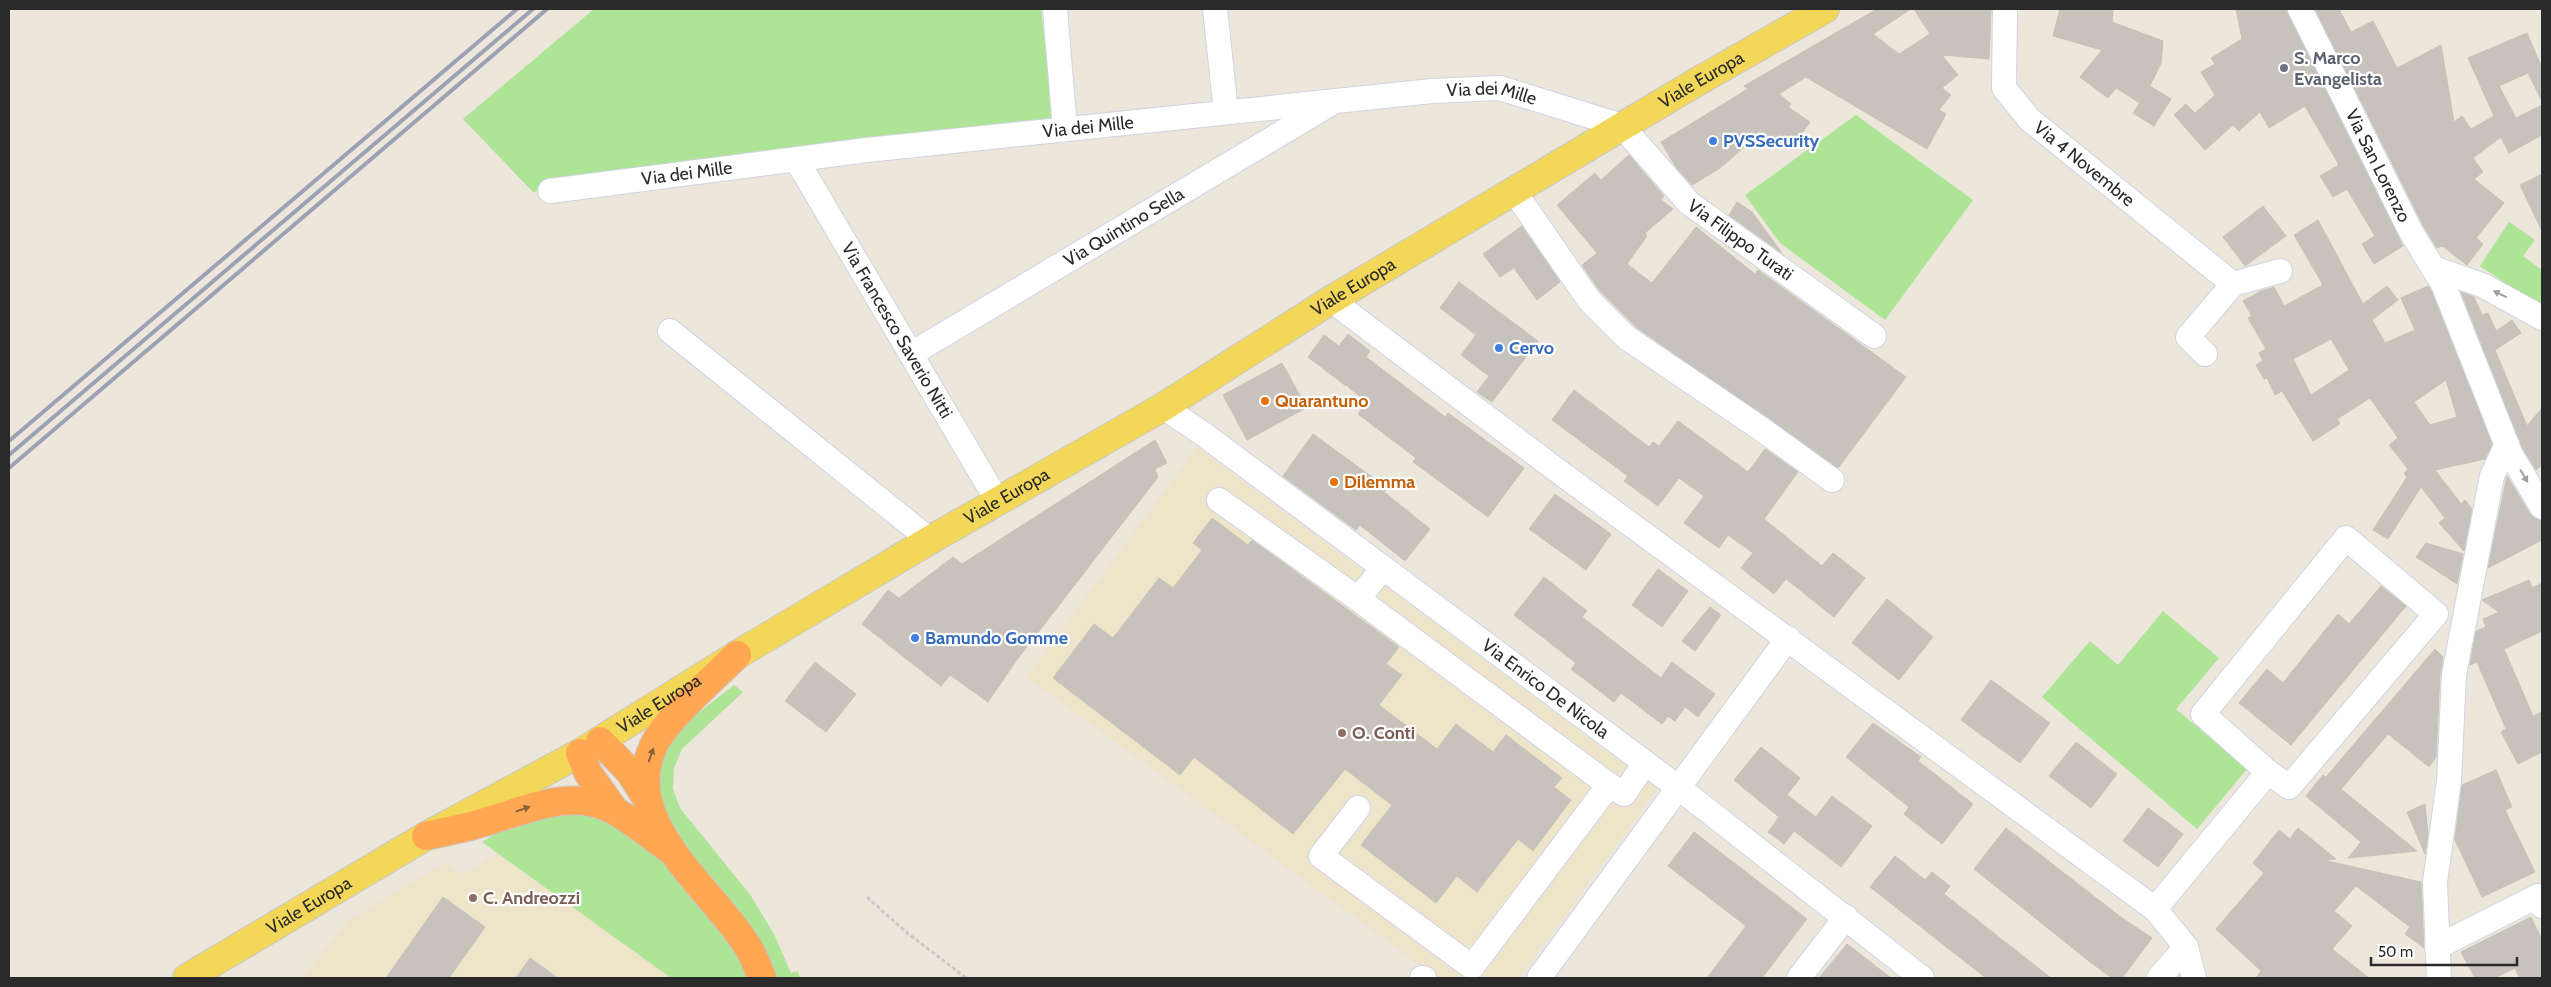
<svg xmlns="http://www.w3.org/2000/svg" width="2551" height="987" viewBox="0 0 2551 987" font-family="Cabin,sans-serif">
	<rect width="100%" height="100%" fill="#ece6db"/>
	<path fill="#eee4ca" d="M 1197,447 L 1657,789 L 1519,978 L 1438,978 L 1027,677 Z
		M 497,853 L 671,978 L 302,978 L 348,921 L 446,862 L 463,875 Z"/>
	<path fill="#ade496" d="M 594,9 L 1041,9 L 1053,118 L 1046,123 L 700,164 L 533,192 L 463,119 Z
		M 1856,115 L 1973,200 L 1885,320 L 1780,243 L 1745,195 Z
		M 2509,222 L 2535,240 L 2523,256 L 2542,270 L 2542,308 L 2480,266 Z
		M 2163,611 L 2219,658 L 2176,709 L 2247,769 L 2197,829 L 2042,697 L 2090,641 L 2118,665 Z
		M 734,685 L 743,692 L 682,749 L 674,768 L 673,789 L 680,808 L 751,896 L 774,934 L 791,973 L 798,971 L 800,978 L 775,978 L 765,952 L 744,916 L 672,831 L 655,777 L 659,757 L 678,729 Z
		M 588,813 C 599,817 611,819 621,825 C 657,844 734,939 748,978 L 671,978 L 482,842 L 503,829 L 542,814 Z"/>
	<path fill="#c7c2bb" stroke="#c7c2b5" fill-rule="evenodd" d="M 1877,9 L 1911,9 L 1873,34 L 1899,54 L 1930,34 L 1914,9 L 1991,9 L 1989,59 L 1942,55 L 1958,75 L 1942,88 L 1951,95 L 1939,110 L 1946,114 L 1927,149 L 1806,77 L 1779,94 L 1791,104 L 1788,107 L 1810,122 L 1798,139 L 1784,148 L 1770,138 L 1754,148 L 1749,143 L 1720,168 L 1692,185 L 1676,167 L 1661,142 L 1748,89 L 1744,86 Z
		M 2060,9 L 2113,9 L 2112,22 L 2163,41 L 2161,63 L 2150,86 L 2171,99 L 2154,126 L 2133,113 L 2140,103 L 2116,88 L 2108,98 L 2080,77 L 2102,50 L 2053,36 Z
		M 2236,9 L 2286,9 L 2403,246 L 2374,264 L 2362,244 L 2375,236 L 2347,189 L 2333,197 L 2320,176 L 2339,165 L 2305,106 L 2269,128 L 2260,112 L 2239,131 L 2233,125 L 2205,150 L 2174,115 L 2186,104 L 2195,113 L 2215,95 L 2201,72 L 2215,64 L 2211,58 L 2242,39 Z
		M 2315,9 L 2339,9 L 2351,32 L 2373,21 L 2397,68 L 2441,45 L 2454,122 L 2462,116 L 2471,129 L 2494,116 L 2468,58 L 2527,33 L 2542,68 L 2542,101 L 2528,73 L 2499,86 L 2516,118 L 2542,105 L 2542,135 L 2509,153 L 2501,137 L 2473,158 L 2483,172 L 2474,179 L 2504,203 L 2476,238 L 2483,244 L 2467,265 L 2442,246 L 2437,248 L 2423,225 Z
		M 1629,155 L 1664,196 L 1661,200 L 1673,209 L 1645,233 L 1647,236 L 1627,264 L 1652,283 L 1696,227 L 1755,274 L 1758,270 L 1906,377 L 1838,468 L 1636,327 L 1600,291 L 1582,265 L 1597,253 L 1557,205 L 1595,173 L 1601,180 Z
		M 2542,174 L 2542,231 L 2520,185 Z
		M 1737,202 L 1752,212 L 1782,253 L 1729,215 Z
		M 2263,206 L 2286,236 L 2245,266 L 2223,237 Z
		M 2318,220 L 2363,304 L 2387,286 L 2398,300 L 2372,320 L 2385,343 L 2415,330 L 2401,298 L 2428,286 L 2431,290 L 2492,444 L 2485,459 L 2435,470 L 2461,504 L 2465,500 L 2472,509 L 2464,551 L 2439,523 L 2445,518 L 2421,487 L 2388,539 L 2373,530 L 2407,477 L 2404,473 L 2408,469 L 2389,445 L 2398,438 L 2370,398 L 2337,419 L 2340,424 L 2313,441 L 2282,391 L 2275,395 L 2267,378 L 2264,379 L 2256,365 L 2263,361 L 2259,353 L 2266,349 L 2248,318 L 2252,316 L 2243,301 L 2261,291 L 2274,287 L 2284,306 L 2323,285 L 2294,235 ZM 2331,339 L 2349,370 L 2311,395 L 2293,359 ZM 2446,380 L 2457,417 L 2430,425 L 2414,402 Z
		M 1522,226 L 1560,282 L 1537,300 L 1514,268 L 1500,277 L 1483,254 Z
		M 1459,282 L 1538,341 L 1492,402 L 1477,392 L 1489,376 L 1461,355 L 1476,335 L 1440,308 Z
		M 2461,292 L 2474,297 L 2482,315 L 2488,313 L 2496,331 L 2512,320 L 2521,333 L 2495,350 L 2527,426 L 2542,408 L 2542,465 L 2536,470 L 2522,447 Z
		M 1348,334 L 1370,351 L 1366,357 L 1445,417 L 1448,413 L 1524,468 L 1488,517 L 1413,462 L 1416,458 L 1358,414 L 1367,402 L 1348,387 L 1350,384 L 1346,386 L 1308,357 L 1324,335 L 1339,346 Z
		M 1282,363 L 1304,403 L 1304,409 L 1247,440 L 1223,395 Z
		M 1574,390 L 1649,447 L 1653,442 L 1659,446 L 1678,421 L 1748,472 L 1765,449 L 1798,472 L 1764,519 L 1822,566 L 1833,553 L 1865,578 L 1834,617 L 1786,579 L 1774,594 L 1741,568 L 1753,553 L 1728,535 L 1719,548 L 1684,523 L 1704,496 L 1679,478 L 1658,506 L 1624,481 L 1628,476 L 1552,420 Z
		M 1313,434 L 1387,488 L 1384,492 L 1430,529 L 1405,561 L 1360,525 L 1356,530 L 1283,476 Z
		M 1155,440 L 1167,463 L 1155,469 L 1158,477 L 1016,661 L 988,702 L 950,675 L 941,686 L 862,624 L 888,590 L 899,598 L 953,557 L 962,564 Z
		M 2507,476 L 2530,514 L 2541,521 L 2542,540 L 2488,568 Z
		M 1555,494 L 1611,534 L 1586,570 L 1529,529 Z
		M 1212,518 L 1248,545 L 1252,540 L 1399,647 L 1386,664 L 1402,675 L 1379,705 L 1437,749 L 1456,724 L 1493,752 L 1506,735 L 1562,778 L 1554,787 L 1571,800 L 1533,851 L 1518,839 L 1477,892 L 1457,876 L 1436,903 L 1361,845 L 1392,805 L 1345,769 L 1293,834 L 1194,757 L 1180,775 L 1053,678 L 1094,624 L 1113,638 L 1159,578 L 1173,588 L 1202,550 L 1193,543 Z
		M 2426,543 L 2463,554 L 2457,584 L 2416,557 Z
		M 1658,569 L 1688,591 L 1662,627 L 1632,605 Z
		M 1544,577 L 1587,611 L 1582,617 L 1661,678 L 1672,662 L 1715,694 L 1698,717 L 1685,707 L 1675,721 L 1668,716 L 1662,724 L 1621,693 L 1614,702 L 1571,669 L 1576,663 L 1514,615 Z
		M 2529,580 L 2532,588 L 2542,583 L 2542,631 L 2504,649 L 2533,716 L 2542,712 L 2542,752 L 2518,764 L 2501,732 L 2506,729 L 2477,662 L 2470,665 L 2476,631 L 2486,627 L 2483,619 L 2499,612 L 2482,600 Z
		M 2381,586 L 2406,606 L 2291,745 L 2239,703 L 2267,669 L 2283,683 L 2338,614 L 2349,624 Z
		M 1887,599 L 1933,637 L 1899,680 L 1852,643 Z
		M 1710,607 L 1721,615 L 1695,651 L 1682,641 Z
		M 2435,649 L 2443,657 L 2440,674 L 2436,757 L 2429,767 L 2388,734 L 2341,789 L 2417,851 L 2348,858 L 2361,842 L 2306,796 L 2323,775 L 2326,777 Z
		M 815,662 L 856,694 L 826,732 L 785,701 Z
		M 1991,680 L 2050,723 L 2020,763 L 1961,720 Z
		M 1873,723 L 1921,757 L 1918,761 L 1973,804 L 1942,844 L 1904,814 L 1909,807 L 1846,757 Z
		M 2076,742 L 2117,774 L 2091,808 L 2049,776 Z
		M 1761,747 L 1800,778 L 1787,795 L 1816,817 L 1832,796 L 1872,826 L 1841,867 L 1794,831 L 1784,844 L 1768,832 L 1779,817 L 1734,780 Z
		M 2496,770 L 2512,807 L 2505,810 L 2535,872 L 2482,897 L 2455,840 L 2462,785 Z
		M 2425,804 L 2428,835 L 2425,854 L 2407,812 Z
		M 2148,808 L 2183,834 L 2158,867 L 2123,841 Z
		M 2006,828 L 2122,918 L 2152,938 L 2122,978 L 2112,978 L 2090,962 L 1974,869 Z
		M 2298,828 L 2336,859 L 2323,860 L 2421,882 L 2424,948 L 2405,934 L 2410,927 L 2356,886 L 2334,911 L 2352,926 L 2332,949 L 2369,978 L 2256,978 L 2261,971 L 2216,929 L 2264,873 L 2253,863 L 2279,830 L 2290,839 Z
		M 1694,832 L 1807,919 L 1762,978 L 1707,978 L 1746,926 L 1668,866 Z
		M 1895,856 L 1925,880 L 1932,872 L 1950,886 L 1944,894 L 2051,978 L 1986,978 L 1870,887 Z
		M 443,897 L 485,927 L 449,978 L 386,978 Z
		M 2531,917 L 2542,940 L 2542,978 L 2520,978 L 2515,968 L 2494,978 L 2475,978 L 2461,952 Z
		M 1847,944 L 1891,978 L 1819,978 Z
		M 530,958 L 558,978 L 516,978 Z"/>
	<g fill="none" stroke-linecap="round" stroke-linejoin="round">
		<g stroke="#d0d3e3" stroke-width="26">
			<g id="minor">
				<path d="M 1055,9 L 1065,129"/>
				<path d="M 1215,9 L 1226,112"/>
				<path id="s1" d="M 2005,9 L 2004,88 L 2029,119 L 2233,284"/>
				<path id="s2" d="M 2300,9 L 2411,232 L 2443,284 L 2510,453 L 2542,507"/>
				<path id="s3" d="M 796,159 L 998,502"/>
				<path id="s4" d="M 550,191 L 867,150 L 1432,91 L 1500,88 L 1622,126 L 1689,203 L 1874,336"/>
				<path d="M 1514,191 L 1589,300 L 1627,338 L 1760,428 L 1832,480"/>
				<path d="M 2433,268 L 2482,285 L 2542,318"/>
				<path d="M 1331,300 L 1558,471 L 2155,909 L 2186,947 L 2194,978"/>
				<path d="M 670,331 L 930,540"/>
				<path id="s5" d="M 911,354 L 1330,104"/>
				<path d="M 2205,354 L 2188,337 L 2233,284 L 2280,271"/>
				<path id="s6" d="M 1163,407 L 1202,433 L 1679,788 L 1922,978"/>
				<path d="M 1219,500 L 1358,599"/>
				<path d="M 1609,785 L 1624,794 L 1645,763"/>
				<path d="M 1358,808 L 1321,856 L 1472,967 L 1609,785 L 1358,599 L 1383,568"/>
				<path d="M 2155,909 L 2268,772 L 2289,787 L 2436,614 L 2346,538 L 2203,714 L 2268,772"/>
				<path d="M 2437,947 L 2538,896 L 2542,906"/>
				<path d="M 1422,978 L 1424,978"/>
				<path d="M 1539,978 L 1788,638"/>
				<path d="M 1799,978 L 1846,917"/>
				<path d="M 2159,978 L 2186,947"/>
				<path d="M 2439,978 L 2435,882 L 2449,781 L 2454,675 L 2492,476 L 2507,444"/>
			</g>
		</g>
		<g stroke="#c8c8c8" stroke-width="30">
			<g id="major">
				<path id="s7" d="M 187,978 L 426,836 L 580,753 L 737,655 L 930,540 L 1163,407 L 1331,300 L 1695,83 L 1825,9"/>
			</g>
		</g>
		<g stroke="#c8c8c8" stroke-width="30">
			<path id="highway" d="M 737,655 C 715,677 670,716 656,741 C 613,819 713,889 748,947 C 754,957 758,968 762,978
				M 600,741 L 630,772 L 647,799
				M 580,753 L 588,773 L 615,811
				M 426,836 C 443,832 461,829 478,824 C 523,812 570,786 615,811 C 634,822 652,837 669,849"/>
		</g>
		<path stroke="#c8c8c8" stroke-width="3" stroke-dasharray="4 2.5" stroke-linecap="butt" d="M 867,897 L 906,932 L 966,978"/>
		<use href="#minor" stroke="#fff" stroke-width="24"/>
		<use href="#major" stroke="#f3d759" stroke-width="28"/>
		<use href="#highway" stroke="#ffa753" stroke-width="28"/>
		<path stroke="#9ea0b4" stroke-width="4" d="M 9,441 L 517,9
			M 9,455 L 533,9
			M 9,468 L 547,9"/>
	</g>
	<defs><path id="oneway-solid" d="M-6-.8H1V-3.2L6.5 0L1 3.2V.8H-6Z" transform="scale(1.25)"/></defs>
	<g fill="#9f9f9f">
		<use href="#oneway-solid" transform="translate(2500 294) rotate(-154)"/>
		<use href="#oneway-solid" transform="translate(2524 476) rotate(59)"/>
	</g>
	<g fill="#8a623c">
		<use href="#oneway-solid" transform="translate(651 755) rotate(-71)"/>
		<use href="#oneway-solid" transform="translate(523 809) rotate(-19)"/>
	</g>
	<circle fill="#6b7280" stroke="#fff" stroke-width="2" cx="2284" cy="68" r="5"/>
	<g fill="#3f7fe0" stroke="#fff" stroke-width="2">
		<circle cx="1713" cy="141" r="5"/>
		<circle cx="1499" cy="348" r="5"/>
		<circle cx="915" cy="638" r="5"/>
	</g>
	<g fill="#e8710a" stroke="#fff" stroke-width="2">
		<circle cx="1265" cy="401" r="5"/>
		<circle cx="1334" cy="482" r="5"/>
	</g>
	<g fill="#8d6e63" stroke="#fff" stroke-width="2">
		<circle cx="1342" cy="733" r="5"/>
		<circle cx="473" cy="898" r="5"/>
	</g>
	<g text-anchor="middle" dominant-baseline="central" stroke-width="4.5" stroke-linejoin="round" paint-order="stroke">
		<g font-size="18" font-weight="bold" fill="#5b616d" stroke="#fff" text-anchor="start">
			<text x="2294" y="58">S. Marco<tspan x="2294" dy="21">Evangelista</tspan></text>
		</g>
		<g font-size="18" fill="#2a2a2a" stroke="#fff">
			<text stroke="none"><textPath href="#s7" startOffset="1761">Viale Europa</textPath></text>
			<text stroke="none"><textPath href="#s4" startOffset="948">Via dei Mille</textPath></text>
			<text stroke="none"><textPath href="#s4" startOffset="542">Via dei Mille</textPath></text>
			<text stroke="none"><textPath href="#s1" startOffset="190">Via 4 Novembre</textPath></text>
			<text stroke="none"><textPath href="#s2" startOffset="175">Via San Lorenzo</textPath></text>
			<text stroke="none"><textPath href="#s4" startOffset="138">Via dei Mille</textPath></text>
			<text stroke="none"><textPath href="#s5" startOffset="248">Via Quintino Sella</textPath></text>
			<text stroke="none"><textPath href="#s4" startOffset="1249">Via Filippo Turati</textPath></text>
			<text stroke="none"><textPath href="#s7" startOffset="1356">Viale Europa</textPath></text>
			<text stroke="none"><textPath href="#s3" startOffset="199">Via Francesco Saverio Nitti</textPath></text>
			<text stroke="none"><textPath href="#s7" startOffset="951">Viale Europa</textPath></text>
			<text stroke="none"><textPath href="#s6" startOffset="475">Via Enrico De Nicola</textPath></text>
			<text stroke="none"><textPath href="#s7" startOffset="546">Viale Europa</textPath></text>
			<text stroke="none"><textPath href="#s7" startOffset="142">Viale Europa</textPath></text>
		</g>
		<g font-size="18" font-weight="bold" fill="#366cbe" stroke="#fff" text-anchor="start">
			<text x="1723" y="141">PVSSecurity</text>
			<text x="1509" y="348">Cervo</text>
			<text x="925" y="638">Bamundo Gomme</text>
		</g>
		<g font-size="18" font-weight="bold" fill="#c56008" stroke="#fff" text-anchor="start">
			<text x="1275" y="401">Quarantuno</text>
			<text x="1344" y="482">Dilemma</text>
		</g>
		<g font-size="18" font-weight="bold" fill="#785e54" stroke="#fff" text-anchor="start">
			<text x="1352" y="733">O. Conti</text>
			<text x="483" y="898">C. Andreozzi</text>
		</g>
	</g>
	<rect width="2551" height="987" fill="none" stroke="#2a2a2a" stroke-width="20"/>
	<path d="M2371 957v8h146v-8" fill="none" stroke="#2a2a2a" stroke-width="2.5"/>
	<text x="2378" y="957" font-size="15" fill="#2a2a2a" stroke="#ffffff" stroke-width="4" paint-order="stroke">50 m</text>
</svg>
